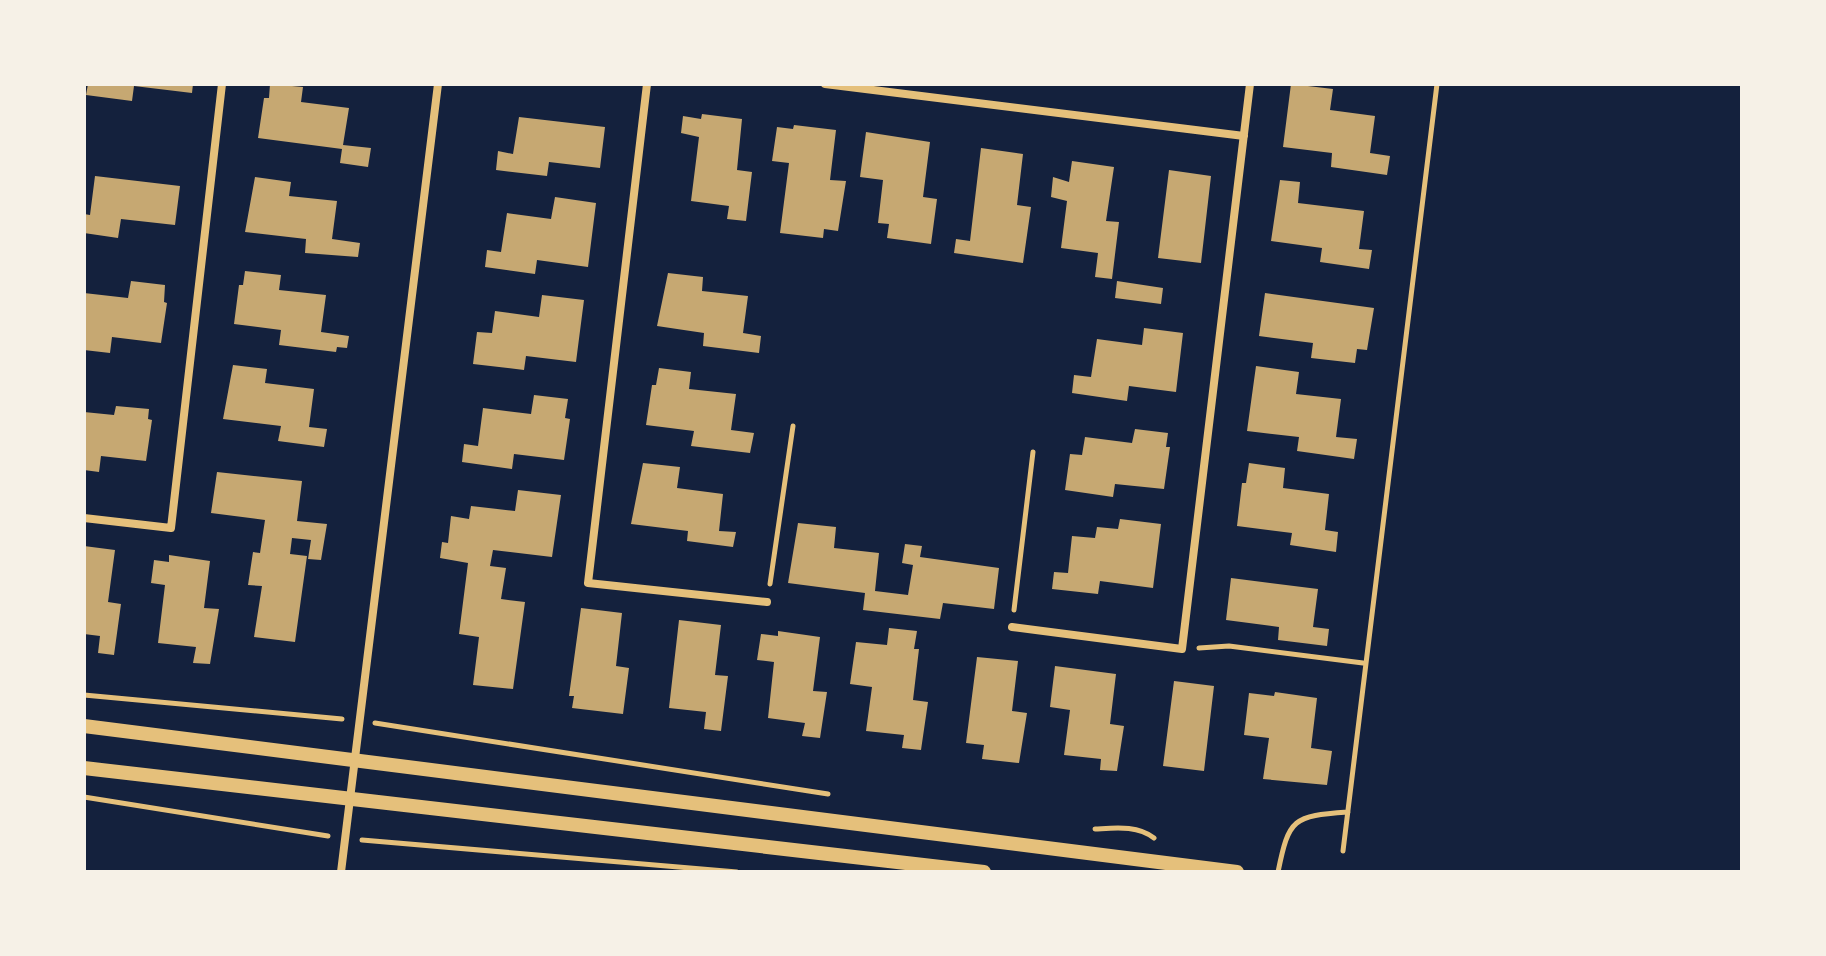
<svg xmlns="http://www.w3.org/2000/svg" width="1826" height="956" viewBox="0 0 1826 956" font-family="'Nunito Sans',sans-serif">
	<rect width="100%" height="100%" fill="#14213d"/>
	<path fill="#c6a872" d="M 88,84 L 193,84 L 192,93 L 134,86 L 132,101 L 86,95 Z
		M 270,84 L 303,87 L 301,102 L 349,108 L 343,145 L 371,148 L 368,167 L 340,163 L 342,149 L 258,138 L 264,98 L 269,98 Z
		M 1291,84 L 1333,89 L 1330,110 L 1375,116 L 1370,153 L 1390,156 L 1387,175 L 1331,167 L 1332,153 L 1283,147 Z
		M 702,114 L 742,119 L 737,170 L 752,172 L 746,221 L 727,219 L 729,206 L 691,201 L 699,137 L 681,133 L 683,116 L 701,119 Z
		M 519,117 L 605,127 L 600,168 L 549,162 L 547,176 L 496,170 L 498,151 L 513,154 Z
		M 794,125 L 836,130 L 830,180 L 846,181 L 838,231 L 824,229 L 823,238 L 780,233 L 789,163 L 772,161 L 777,127 L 793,129 Z
		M 866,132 L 930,142 L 923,197 L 937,199 L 931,244 L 887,238 L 889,224 L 878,223 L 883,180 L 860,177 Z
		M 981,148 L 1023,154 L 1017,205 L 1031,207 L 1023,263 L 954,253 L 956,239 L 970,241 Z
		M 1072,161 L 1114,167 L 1106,221 L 1119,222 L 1112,279 L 1095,277 L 1098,253 L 1061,248 L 1067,201 L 1051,197 L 1053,177 L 1069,182 Z
		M 1169,170 L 1211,176 L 1201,263 L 1158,258 Z
		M 95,176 L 180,186 L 175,225 L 121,219 L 118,238 L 84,233 L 84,214 L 90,215 Z
		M 255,177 L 291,182 L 289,196 L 337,201 L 332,239 L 360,243 L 358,257 L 305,253 L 306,239 L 245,232 Z
		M 1280,180 L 1300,182 L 1298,203 L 1364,211 L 1359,249 L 1372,250 L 1369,269 L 1320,262 L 1322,248 L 1271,241 Z
		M 555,197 L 596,203 L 588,267 L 537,260 L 535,274 L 485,267 L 487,250 L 501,252 L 507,213 L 551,219 Z
		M 245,271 L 281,275 L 279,290 L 326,295 L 321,332 L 349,336 L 347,348 L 337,347 L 336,352 L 279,345 L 281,330 L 234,324 L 239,285 L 243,285 Z
		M 668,273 L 703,277 L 702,291 L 748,296 L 743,333 L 761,336 L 759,353 L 703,346 L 704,333 L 657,326 Z
		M 131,281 L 165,285 L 164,302 L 167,303 L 161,343 L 112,337 L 110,353 L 84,350 L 84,293 L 128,298 Z
		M 1117,281 L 1163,288 L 1161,304 L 1115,298 Z
		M 1265,293 L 1374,308 L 1367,350 L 1357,349 L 1355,363 L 1311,358 L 1313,343 L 1259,336 Z
		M 542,295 L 584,300 L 576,362 L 526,356 L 524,370 L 473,364 L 477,332 L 492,333 L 495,311 L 539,317 Z
		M 1144,328 L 1183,333 L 1176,392 L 1129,386 L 1127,401 L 1072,393 L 1074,375 L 1091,377 L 1097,339 L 1142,345 Z
		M 233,365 L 267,369 L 265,383 L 314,389 L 309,427 L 327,429 L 324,447 L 278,441 L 281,426 L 223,419 Z
		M 1256,366 L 1299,372 L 1296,394 L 1341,399 L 1336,437 L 1357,439 L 1354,459 L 1297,451 L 1299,437 L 1247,431 Z
		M 659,368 L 691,372 L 689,389 L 736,394 L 731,430 L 754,433 L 750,453 L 691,446 L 694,431 L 646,425 L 652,385 L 656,385 Z
		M 534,395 L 568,399 L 565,418 L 570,419 L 564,460 L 514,454 L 512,469 L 462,462 L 464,444 L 478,446 L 483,408 L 531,414 Z
		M 116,406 L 149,409 L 148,419 L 152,420 L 146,461 L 101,456 L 99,472 L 84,470 L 84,412 L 114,415 Z
		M 1135,429 L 1168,433 L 1166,447 L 1170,447 L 1164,489 L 1115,484 L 1113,497 L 1065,490 L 1070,454 L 1082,455 L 1085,437 L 1132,443 Z
		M 643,463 L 680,467 L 677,488 L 723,494 L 719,531 L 736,532 L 733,547 L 687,541 L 688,531 L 631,524 Z
		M 1249,463 L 1285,468 L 1283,488 L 1329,494 L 1325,530 L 1338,532 L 1336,552 L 1290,545 L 1292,533 L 1237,526 L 1242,483 L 1246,483 Z
		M 217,472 L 302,481 L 297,521 L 327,524 L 321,560 L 308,559 L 311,540 L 292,538 L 290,554 L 307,556 L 295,642 L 254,637 L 262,586 L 248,585 L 253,552 L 260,553 L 265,520 L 211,513 Z
		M 518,490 L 561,495 L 552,557 L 493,550 L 490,566 L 506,568 L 501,599 L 525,602 L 513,689 L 473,685 L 479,637 L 459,634 L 468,563 L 440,558 L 442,542 L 448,543 L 451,516 L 469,519 L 471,506 L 515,511 Z
		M 1120,519 L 1161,524 L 1153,588 L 1100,581 L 1098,594 L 1052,589 L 1054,572 L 1068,573 L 1072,536 L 1095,538 L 1097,527 L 1118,529 Z
		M 798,523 L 836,527 L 834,548 L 879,553 L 875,591 L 908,595 L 913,565 L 902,563 L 905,544 L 922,546 L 920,557 L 999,568 L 994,609 L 943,603 L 940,619 L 863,610 L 865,593 L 788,583 Z
		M 84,546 L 115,550 L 108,602 L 121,604 L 114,655 L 98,653 L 100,636 L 84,634 Z
		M 169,555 L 210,561 L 204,608 L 219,609 L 210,664 L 193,663 L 196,647 L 158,643 L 165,585 L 151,583 L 154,560 L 169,562 Z
		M 1231,578 L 1318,589 L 1313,627 L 1329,629 L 1327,646 L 1278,640 L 1279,627 L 1226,620 Z
		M 581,608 L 622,613 L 616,666 L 629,668 L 623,714 L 572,708 L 574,696 L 569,696 Z
		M 679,620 L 721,625 L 715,675 L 728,676 L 721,731 L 704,729 L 706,712 L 669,708 Z
		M 889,628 L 917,631 L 914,649 L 919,649 L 913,700 L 928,702 L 921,750 L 902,748 L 904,735 L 866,731 L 872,687 L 850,684 L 856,642 L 887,645 Z
		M 778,631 L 820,637 L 813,691 L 827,692 L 820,738 L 802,736 L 805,723 L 768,718 L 774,662 L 757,660 L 761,634 L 778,636 Z
		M 977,657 L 1018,661 L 1012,711 L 1027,713 L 1019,763 L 982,759 L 984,745 L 966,743 Z
		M 1055,666 L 1116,674 L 1110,724 L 1124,726 L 1117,771 L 1100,770 L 1101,759 L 1064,755 L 1070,710 L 1050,707 Z
		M 1174,681 L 1214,686 L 1204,771 L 1163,766 Z
		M 1275,692 L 1317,698 L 1311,748 L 1332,751 L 1327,785 L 1263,779 L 1269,738 L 1244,735 L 1249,693 L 1274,696 Z"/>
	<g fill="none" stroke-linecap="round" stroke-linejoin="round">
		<path stroke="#e5c07b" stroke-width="5" d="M 770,584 L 793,426
			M 1014,610 L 1033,452
			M 1199,648 L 1229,646 L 1363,663
			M 84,695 L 342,719
			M 375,723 L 828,794
			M 84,797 L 328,836
			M 1095,829 C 1115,828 1137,825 1154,838
			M 362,840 L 737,872
			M 1343,851 L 1437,84
			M 1278,872 C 1289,818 1293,816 1348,812"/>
		<path stroke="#e5c07b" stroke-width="8" d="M 647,84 L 588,583 L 767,602
			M 825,84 L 1244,136
			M 84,518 L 171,528 L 222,84
			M 1012,627 L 1182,649 L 1250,84
			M 341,872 L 438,84"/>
		<path stroke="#e5c07b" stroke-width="14" d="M 84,726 L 1237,872
			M 84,768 L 984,872"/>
	</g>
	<rect width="1826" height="956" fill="none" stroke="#f6f1e7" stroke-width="172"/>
</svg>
